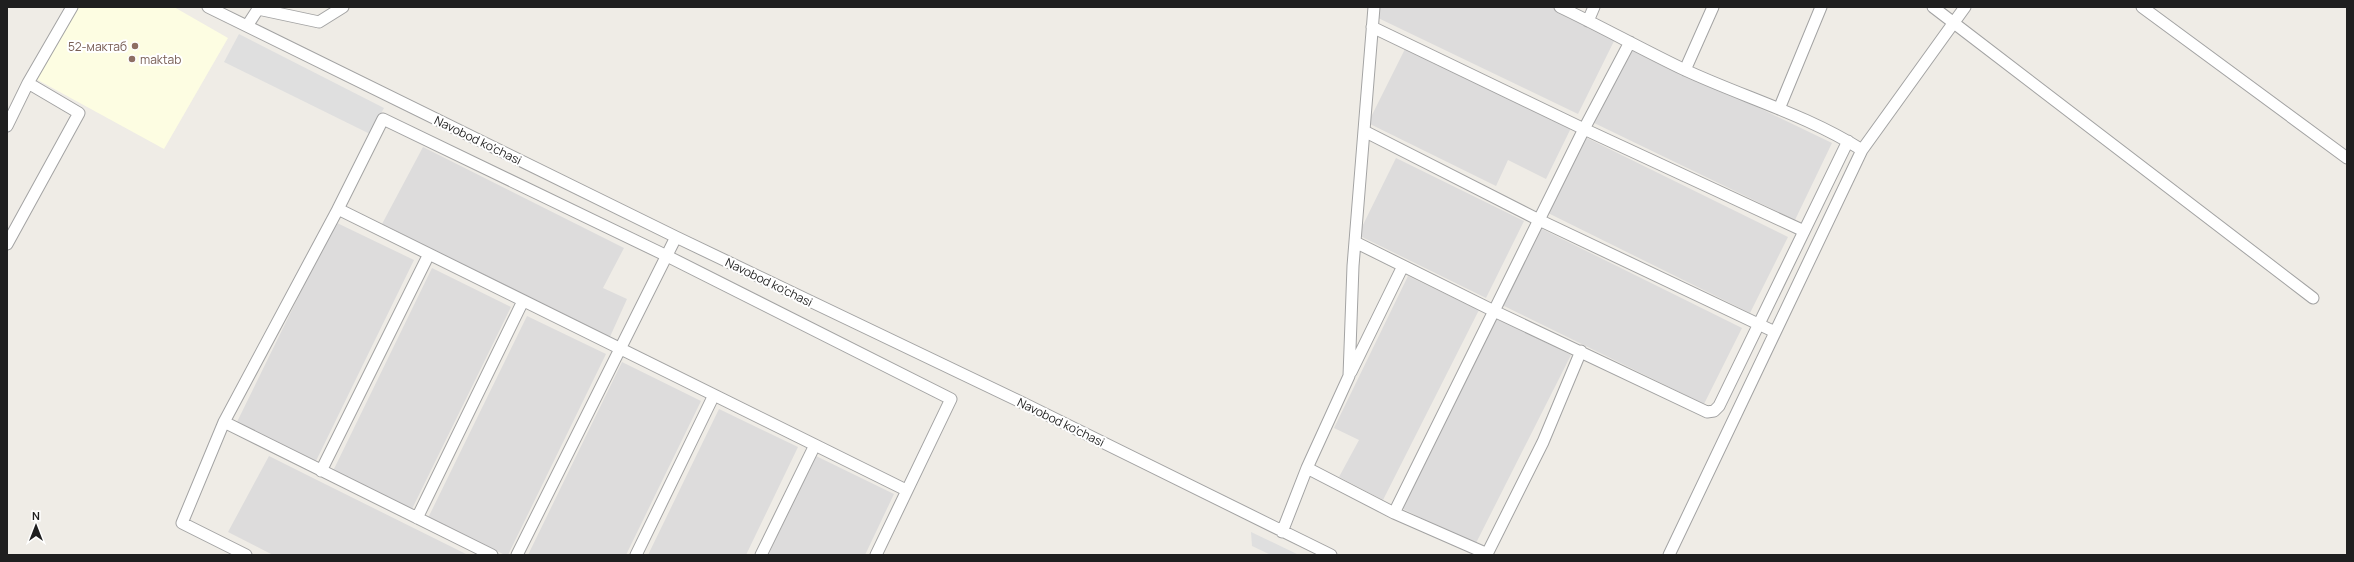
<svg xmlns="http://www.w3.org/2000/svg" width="2354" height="562" viewBox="0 0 2354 562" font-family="Manrope,sans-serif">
	<rect width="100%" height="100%" fill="#efece6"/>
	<path fill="#dddcdc" d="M 1379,7 L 1553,7 L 1616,37 L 1578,114 L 1374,16 Z
		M 1627,44 L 1832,143 L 1795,220 L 1590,121 Z
		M 1406,47 L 1571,128 L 1546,179 L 1508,160 L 1496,186 L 1368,123 Z
		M 1583,136 L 1788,237 L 1750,313 L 1546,212 Z
		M 423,147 L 624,248 L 603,288 L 627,299 L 609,339 L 382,224 Z
		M 1396,158 L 1524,221 L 1486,298 L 1358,235 Z
		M 335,222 L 414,260 L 315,463 L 236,424 Z
		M 1538,227 L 1742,328 L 1704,404 L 1500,304 Z
		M 432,268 L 511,307 L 412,509 L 333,471 Z
		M 1408,276 L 1479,310 L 1383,500 L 1339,477 L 1359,440 L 1334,428 Z
		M 527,316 L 606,354 L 508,555 L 505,555 L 428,518 Z
		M 1495,317 L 1571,355 L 1475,545 L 1399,507 Z
		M 622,362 L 701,401 L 626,555 L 528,555 Z
		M 719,409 L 798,447 L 746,555 L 648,555 Z
		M 269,456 L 317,480 L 468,555 L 273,555 L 228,532 Z
		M 816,456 L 894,494 L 865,555 L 768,555 Z"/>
	<path fill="#fdfde2" d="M 77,7 L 174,7 L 228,38 L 164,149 L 36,79 Z"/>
	<path fill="#dfdfdf" d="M 239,34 L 384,108 L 370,134 L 224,62 Z
		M 1251,532 L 1299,555 L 1271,555 L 1252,546 Z"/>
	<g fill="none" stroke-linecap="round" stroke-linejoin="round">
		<g stroke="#a3a3a3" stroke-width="13">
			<path id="minor" d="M 208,7 L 676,237 L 1025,404 L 1331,555
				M 1560,7 C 1602,27 1643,50 1685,70 C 1743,97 1807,115 1862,150
				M 1933,7 L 2313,298
				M 2142,7 L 2347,158
				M 1588,21 L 1594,7
				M 247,26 L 258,9 L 319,22 L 343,7
				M 1372,27 L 1584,129 L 1804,231
				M 1685,70 L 1713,7
				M 1779,109 L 1821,7
				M 7,126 L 28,83 L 72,7
				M 1364,131 L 1539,220 L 1775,332
				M 338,209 L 906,490
				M 1355,242 L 1494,311 L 1707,412 L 1714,411 L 1719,406 L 1848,141
				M 7,244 L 79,113 L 28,83
				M 1351,372 L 1403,266
				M 224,422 L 492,555
				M 1307,468 L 1394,513 L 1483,552 L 1488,552 L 1543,442 L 1581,351
				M 321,471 L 429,254
				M 1394,513 L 1584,129 L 1630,42
				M 417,518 L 523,301
				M 1282,532 L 1307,468 L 1349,376 L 1353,266 L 1374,7
				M 246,555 L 182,523 L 224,422 L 338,209 L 383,119 L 665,255 L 951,399 L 876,555
				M 517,555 L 676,237
				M 636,555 L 714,395
				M 761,555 L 815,445
				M 1669,555 L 1862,150 L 1965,7"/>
		</g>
		<use href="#minor" stroke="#fff" stroke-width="11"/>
	</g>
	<g fill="#8d6e63" stroke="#fff" stroke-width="1.5">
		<circle cx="135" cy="46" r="4"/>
		<circle cx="132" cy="59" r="4"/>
	</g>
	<g text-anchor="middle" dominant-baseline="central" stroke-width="4" stroke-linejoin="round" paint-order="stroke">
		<g font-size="12" fill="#785e54" stroke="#fff" text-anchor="end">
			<text x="127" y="46">52-мактаб</text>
			<text x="140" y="59" text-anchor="start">maktab</text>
		</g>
		<g font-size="12" fill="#1f1f1f" stroke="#fff">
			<text transform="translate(478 140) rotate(26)">Navobod ko'chasi</text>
			<text transform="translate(769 282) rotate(26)">Navobod ko'chasi</text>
			<text transform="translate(1061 422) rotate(26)">Navobod ko'chasi</text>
		</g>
	</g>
	<rect width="2354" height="562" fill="none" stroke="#1f1f1f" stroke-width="16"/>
	<g transform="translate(36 526)" stroke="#ffffff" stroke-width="3" paint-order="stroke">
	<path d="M0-3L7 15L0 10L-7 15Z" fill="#1f1f1f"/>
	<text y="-6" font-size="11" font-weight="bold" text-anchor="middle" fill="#1f1f1f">N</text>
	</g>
</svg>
